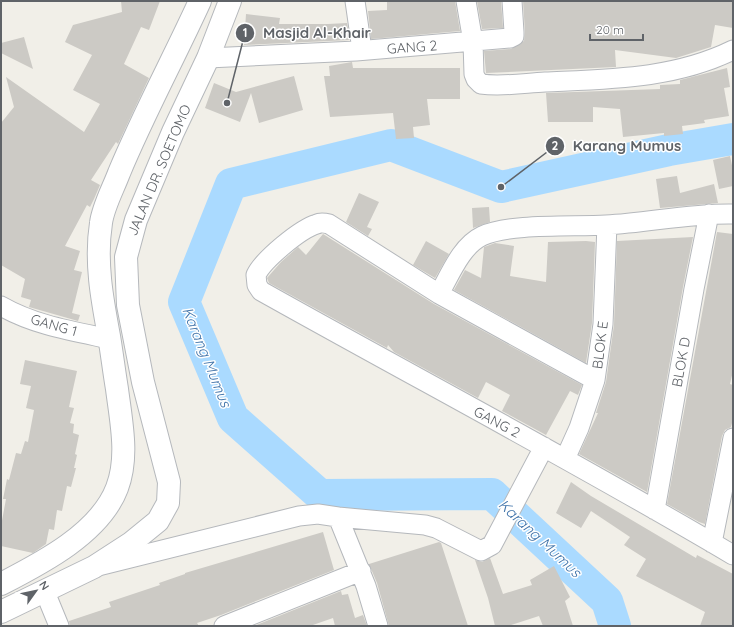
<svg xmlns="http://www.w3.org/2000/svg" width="734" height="627" viewBox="0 0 734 627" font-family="Quicksand,sans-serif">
	<rect width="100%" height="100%" fill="#f1efe8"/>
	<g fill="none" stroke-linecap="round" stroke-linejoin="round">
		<path stroke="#aadaff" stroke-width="32" d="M 615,626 L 607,601 L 492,494 L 320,495 L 233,418 L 184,302 L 231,184 L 391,145 L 501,187 L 669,150 L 733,139"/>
	</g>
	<path fill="#cccac5" d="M 121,1 L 160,1 L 149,30 L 141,27 L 124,64 L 149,78 L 118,144 L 116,142 L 91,180 L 100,185 L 94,199 L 90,207 L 87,205 L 65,246 L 80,251 L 74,270 L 82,272 L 72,313 L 80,315 L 78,321 L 29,307 L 31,300 L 21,297 L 25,279 L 1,265 L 1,123 L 14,107 L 6,77 L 84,132 L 100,104 L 73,90 L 92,55 L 65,42 L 73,25 L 122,12 Z
		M 387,1 L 455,1 L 460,31 L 371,39 L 368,11 L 387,10 Z
		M 477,1 L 501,1 L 503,28 L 482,29 Z
		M 523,1 L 725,1 L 733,2 L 733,28 L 715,25 L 711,47 L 676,58 L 615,50 L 616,67 L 486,73 L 484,51 L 511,49 L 524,41 L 525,32 Z
		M 246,14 L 280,18 L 279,24 L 328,24 L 347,23 L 350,40 L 244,45 Z
		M 24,37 L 33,69 L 1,53 L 1,43 Z
		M 352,62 L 353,68 L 460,68 L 460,99 L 427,99 L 430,125 L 413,127 L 414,138 L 396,139 L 393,113 L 330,117 L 324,76 L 330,76 L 329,66 Z
		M 727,68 L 730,87 L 724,88 L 729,116 L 704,120 L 705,123 L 682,126 L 683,134 L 664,136 L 664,133 L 623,137 L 620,109 L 593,107 L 593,122 L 548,122 L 546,93 L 660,89 L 660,85 L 680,84 L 680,80 Z
		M 294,76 L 303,110 L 259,123 L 251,93 L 240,122 L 205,108 L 214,83 L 236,92 Z
		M 730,156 L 733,170 L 733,186 L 719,189 L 713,160 Z
		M 677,176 L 680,193 L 714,184 L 718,203 L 660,208 L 656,179 Z
		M 359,193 L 379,202 L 367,227 L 372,229 L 368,236 L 346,222 Z
		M 489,207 L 490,222 L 473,228 L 472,208 Z
		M 717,232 L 733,234 L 733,371 L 730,384 L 733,385 L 733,419 L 731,427 L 725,430 L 722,436 L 705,524 L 699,522 L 667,504 Z
		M 323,234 L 434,304 L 582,385 L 578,395 L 570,391 L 546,435 L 502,411 L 510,395 L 486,382 L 478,398 L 394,352 L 388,345 L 387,348 L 269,283 L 267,278 L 281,262 L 298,247 L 306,255 Z
		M 693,237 L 683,287 L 647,492 L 579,454 L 598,413 L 596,413 L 606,382 L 614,325 L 617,241 Z
		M 426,241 L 449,254 L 435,278 L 413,265 Z
		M 586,241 L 595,242 L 592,323 L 586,363 L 454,290 L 465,270 L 481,278 L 484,247 L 487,246 L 495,243 L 514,246 L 510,276 L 546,282 L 548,242 Z
		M 25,360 L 77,371 L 69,407 L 74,408 L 70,423 L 74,424 L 73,433 L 79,435 L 75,454 L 77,455 L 74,468 L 76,468 L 71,487 L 67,486 L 62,511 L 57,510 L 54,530 L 49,529 L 46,544 L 33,553 L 1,546 L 1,526 L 6,499 L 3,499 L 7,479 L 9,480 L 16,453 L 21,454 L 25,441 L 28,442 L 34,410 L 26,408 L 31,386 L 20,384 Z
		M 571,482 L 591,496 L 696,558 L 697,555 L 733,574 L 733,626 L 700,626 L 705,612 L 636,576 L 646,559 L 624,545 L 630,537 L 591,511 L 581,528 L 556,513 Z
		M 323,532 L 334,570 L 221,615 L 197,623 L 199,626 L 70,626 L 69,621 L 111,607 L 109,602 L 160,585 L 159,583 L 185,574 L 185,573 Z
		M 439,542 L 441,543 L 468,626 L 389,626 L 377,583 L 369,564 Z
		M 490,558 L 503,594 L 532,585 L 530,580 L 554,566 L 570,597 L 565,601 L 573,626 L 543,626 L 539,616 L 508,626 L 495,626 L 488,598 L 475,560 L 482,562 Z
		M 341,591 L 342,595 L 348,594 L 355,618 L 363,615 L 367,626 L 335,626 L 333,618 L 310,626 L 254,626 Z"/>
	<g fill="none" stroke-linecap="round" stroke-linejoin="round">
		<g stroke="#b5b8bc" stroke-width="21">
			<path id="minor" d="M 355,1 L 362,50
				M 466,1 L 473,42 L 474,74 L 476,79 L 481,84 C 502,87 525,83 545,82 C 610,79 674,79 733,50
				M 208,58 L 356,51 L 510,38 L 514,36 L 514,32 L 512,1
				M 439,294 C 450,275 461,246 482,236 C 509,223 574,227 606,225 C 648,223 690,213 733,214
				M 1,306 C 34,325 72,331 110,339
				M 595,380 L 439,294 L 329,224 C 325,223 321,222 317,224 C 300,229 263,260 256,275 L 257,285 L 261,291 C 418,379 578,463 733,555
				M 565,459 L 579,428 L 595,380 L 603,324 L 607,225
				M 655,510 L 694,289 L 709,214
				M 338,517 L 425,525 L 436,528 L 481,551 L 492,545 L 544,447
				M 712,543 L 733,438
				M 102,565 L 299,516 L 318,514 L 338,517 L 366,586 L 378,626
				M 45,592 L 59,626
				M 224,626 L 361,571"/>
		</g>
		<g stroke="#b5b8bc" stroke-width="24">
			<path id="tertiary" d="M 1,584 C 42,563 100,533 117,488 C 129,457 121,421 117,389 C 114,371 112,354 109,336 C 102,299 95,261 101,223 C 103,207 113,189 119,173 C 143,115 174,58 200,1
				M 1,612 L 94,567 L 131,543 L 158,521 L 168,503 L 169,482 L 143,382 L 128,305 L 126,257 L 136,220 L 173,132 L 208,58 L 230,1"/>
		</g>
		<use href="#minor" stroke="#fff" stroke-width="19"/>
		<use href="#tertiary" stroke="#fff" stroke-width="22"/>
	</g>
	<g text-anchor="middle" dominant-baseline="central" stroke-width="3" stroke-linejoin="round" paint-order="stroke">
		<g font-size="14" fill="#5f6368" stroke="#fff">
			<text transform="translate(412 47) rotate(-4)">GANG 2</text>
			<text transform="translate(159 170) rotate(-67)">JALAN DR. SOETOMO</text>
			<text transform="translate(54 325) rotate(16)">GANG 1</text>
			<text transform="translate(600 345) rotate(-83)">BLOK E</text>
			<text transform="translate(681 362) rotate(-80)">BLOK D</text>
			<text transform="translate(497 422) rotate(28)">GANG 2</text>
		</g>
		<g font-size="15" font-style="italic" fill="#4174aa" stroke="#fff">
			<text transform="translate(207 357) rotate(68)">Karang Mumus</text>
			<text transform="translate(540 538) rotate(43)">Karang Mumus</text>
		</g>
	</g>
	<path fill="none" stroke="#5f6368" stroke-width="1.5" d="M227 103L245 33M501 187L555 146"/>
	<g fill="#5f6368" stroke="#fff" stroke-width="1.5">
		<circle cx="227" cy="103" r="4"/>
		<circle cx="501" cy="187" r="4"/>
		<circle cx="245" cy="33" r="10"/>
		<circle cx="555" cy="146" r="10"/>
	</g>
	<g font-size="12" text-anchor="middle" font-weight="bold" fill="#fff">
		<text x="245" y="37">1</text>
		<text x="555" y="150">2</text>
	</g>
	<g font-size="15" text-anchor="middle" font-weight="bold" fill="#5f6368" stroke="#fff" stroke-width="3" stroke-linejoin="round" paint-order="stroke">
		<text x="317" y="38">Masjid Al-Khair</text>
		<text x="627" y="151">Karang Mumus</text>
	</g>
	<rect width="734" height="627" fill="none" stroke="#5f6368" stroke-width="4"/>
	<g transform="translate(36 591) rotate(57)" stroke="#ffffff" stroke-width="3" paint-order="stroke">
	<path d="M0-3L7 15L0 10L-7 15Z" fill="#5f6368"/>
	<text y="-6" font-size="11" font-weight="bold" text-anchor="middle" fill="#5f6368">N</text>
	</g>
	<path d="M590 34v6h53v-6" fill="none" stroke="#5f6368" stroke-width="2"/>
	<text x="596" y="34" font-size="12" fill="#5f6368" stroke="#ffffff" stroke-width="3" paint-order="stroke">20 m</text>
</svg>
